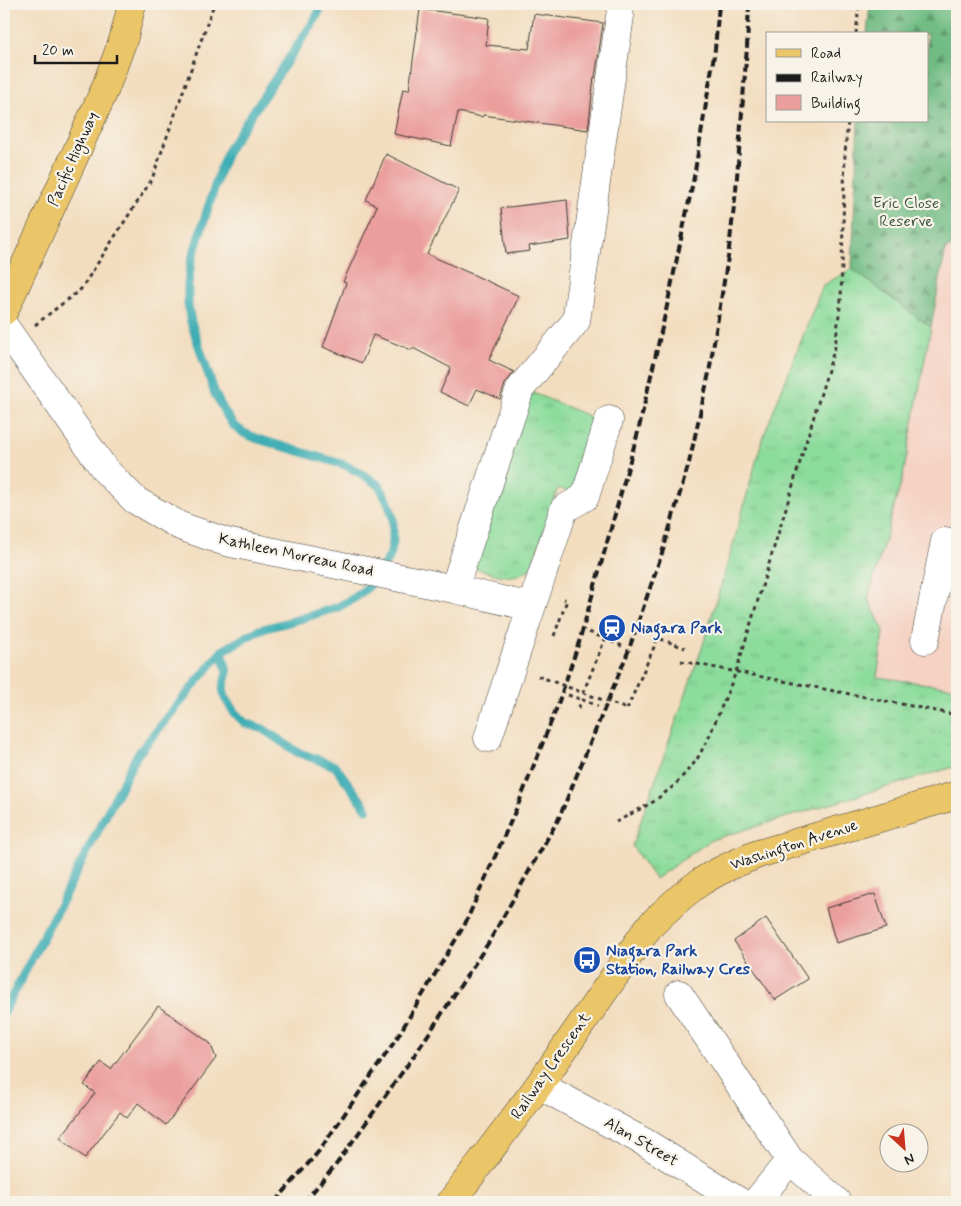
<svg xmlns="http://www.w3.org/2000/svg" width="961" height="1206" viewBox="0 0 961 1206" font-family="Mynerve,sans-serif">
	<defs>
		<pattern id="grass-tufts" width="24" height="20" patternUnits="userSpaceOnUse" patternTransform="scale(1.25)"><rect width="24" height="20" fill="#8cdc9c"/><path d="M3 7l-1-3M5 7V3M7 7l1-3M15 17l-1-3M17 17v-4M19 17l1-3" fill="none" stroke="#78bc86"/></pattern>
		<pattern id="forest-firs" width="22" height="20" patternUnits="userSpaceOnUse" patternTransform="scale(1.25)"><rect width="22" height="20" fill="#71bc84"/><path d="M5 1l3.5 6h-7zM16 11l3.5 6h-7z" fill="#5c986b"/></pattern>
	</defs>
	<rect width="100%" height="100%" fill="#f7f3e8"/>
	<filter id="ink" filterUnits="userSpaceOnUse"><feTurbulence type="fractalNoise" baseFrequency=".02" numOctaves="2"/><feDisplacementMap in="SourceGraphic" scale="10" xChannelSelector="R" yChannelSelector="G"/><feConvolveMatrix kernelMatrix="1 2 1 2 8 2 1 2 1" color-interpolation-filters="sRGB"/></filter>
	<filter id="wash" filterUnits="userSpaceOnUse"><feTurbulence type="fractalNoise" baseFrequency=".0096" numOctaves="4" result="noise"/><feDisplacementMap in="SourceGraphic" scale="20" xChannelSelector="R" yChannelSelector="G"/><feGaussianBlur stdDeviation="1.12" result="paint"/><feColorMatrix in="noise" values="0 0 0 0 0 0 0 0 0 0 0 0 0 0 0 0 0 1.4 0 .05"/><feComposite in="paint" operator="in"/></filter>
	<g filter="url(#wash)">
		<rect width="100%" height="100%" fill="#f3ddbf"/>
		<path fill="#f5d2c2" d="M 946,248 L 957,248 L 957,588 L 952,590 L 950,598 L 957,599 L 957,688 L 877,677 L 884,631 L 868,599 L 903,476 Z"/>
		<path fill="url(#grass-tufts)" stroke="#547c5c" d="M 852,269 L 931,327 L 903,476 L 868,599 L 884,631 L 877,677 L 957,688 L 957,766 L 711,840 L 655,879 L 632,846 L 702,648 L 733,545 L 762,440 L 823,285 Z
			M 531,392 L 601,421 L 580,495 L 558,488 L 531,568 C 511,583 497,574 475,568 Z"/>
		<path fill="url(#forest-firs)" stroke="#466c50" d="M 870,4 L 957,4 L 957,246 L 946,248 L 931,327 L 852,269 L 858,121 L 927,121 L 927,34 L 867,34 Z"/>
		<g fill="none" stroke-linecap="round" stroke-linejoin="round">
			<path stroke="#39abb2" stroke-width="9" d="M 222,651 L 227,672 L 223,688 L 225,698 L 234,712 L 245,723 L 263,729 L 297,752 L 335,766 L 367,809
				M 4,1012 L 137,755 L 222,651 L 259,630 L 300,619 L 338,607 L 356,597 L 370,585 L 390,556 L 393,542 L 393,518 L 388,502 L 379,485 L 362,474 L 345,465 L 258,439 L 244,433 L 233,425 L 224,411 L 215,394 L 191,322 L 188,305 L 188,285 L 191,262 L 220,170 L 229,148 L 241,130 L 314,21 L 323,4"/>
		</g>
		<g id="blocks">
			<path fill="#eb9f9d" d="M 420,9 L 489,18 L 486,45 L 529,49 L 534,14 L 603,23 L 595,78 L 594,77 L 588,130 L 483,115 L 482,117 L 458,112 L 451,146 L 394,134 L 403,89 L 409,90 Z
				M 386,154 L 459,190 L 427,254 L 474,275 L 519,296 L 489,360 L 514,372 L 505,384 L 500,399 L 477,389 L 469,406 L 440,392 L 451,368 L 413,348 L 412,350 L 373,335 L 362,363 L 323,347 L 346,283 L 343,282 L 377,206 L 366,200 Z
				M 567,200 L 570,240 L 529,246 L 530,251 L 506,254 L 501,208 Z
				M 875,894 L 886,928 L 836,943 L 826,908 Z
				M 766,918 L 808,979 L 775,1000 L 734,941 Z
				M 158,1006 L 210,1043 L 216,1058 L 166,1125 L 138,1103 L 127,1118 L 120,1112 L 85,1158 L 60,1138 L 95,1093 L 84,1085 L 101,1062 L 111,1069 Z"/>
		</g>
	</g>
	<g filter="url(#ink)">
		<use href="#blocks" fill-opacity="0" stroke="#3c3934" stroke-width="1"/>
		<g fill="none" stroke-linecap="round" stroke-linejoin="round">
			<g stroke="#3c3934" stroke-width="29">
				<path id="minor" d="M 4,326 L 105,470 L 135,500 L 180,526 L 226,542 L 454,589 L 531,607
					M 454,589 L 520,389 L 576,321 L 620,16
					M 925,640 L 945,541 L 957,543
					M 488,738 L 564,509 L 585,497 L 609,420
					M 679,994 L 790,1160 L 756,1202
					M 539,1085 L 646,1143 L 740,1202
					M 790,1160 L 837,1202"/>
			</g>
			<g stroke="#3c3934" stroke-width="29">
				<path id="major" d="M 4,311 L 105,89 L 124,37 L 132,4
					M 451,1202 L 539,1085 L 648,928 C 663,913 678,898 695,886 C 714,872 736,863 758,854 L 957,795"/>
			</g>
			<path stroke="#3c3934" stroke-width="3" stroke-dasharray="4 4" stroke-linecap="butt" d="M 856,34 L 859,4
				M 35,325 L 81,289 L 152,179 L 214,4
				M 589,632 L 622,646
				M 554,636 L 567,600 L 564,599
				M 681,661 L 957,715
				M 583,693 L 605,639
				M 568,695 L 583,700
				M 578,708 L 583,700 L 598,706
				M 627,709 L 658,638 L 685,648
				M 616,822 L 653,802 L 675,785 L 696,761 L 709,737 L 736,672 L 835,347 L 841,299 L 845,153 L 848,121"/>
			<use href="#minor" stroke="#fff" stroke-width="28"/>
			<use href="#major" stroke="#ebc669" stroke-width="28"/>
			<path stroke="#1c1c1c" stroke-width="4" stroke-dasharray="8 4" stroke-linecap="butt" d="M 275,1202 L 319,1151 L 395,1041 L 465,924 L 518,805 L 557,707 L 580,639 L 638,432 L 667,306 L 694,177 L 715,49 L 719,4
				M 304,1202 L 335,1166 L 416,1053 L 489,942 L 559,818 L 628,652 L 663,550 L 689,463 L 709,373 L 728,257 L 736,190 L 747,47 L 749,4"/>
			<path stroke="#3c3934" stroke-width="3" stroke-dasharray="4 4" stroke-linecap="butt" d="M 538,676 L 627,709"/>
		</g>
	</g>
	<defs>
		<g id="station-disc" transform="scale(1.4375)"><circle r="9.5" fill="#1a4fb4" stroke="#f7f3e8"/><path d="M-3-6H3Q5-6 5-4V2Q5 4 3 4L4.5 6H3L1.5 4h-3L-3 6H-4.5L-3 4Q-5 4-5 2V-4Q-5-6-3-6ZM-3.5-4v3h7v-3ZM-3.5 1v1.5H-2V1ZM2 1v1.5H3.5V1Z" fill="#fff"/></g>
		<g id="bus-disc" transform="scale(1.4375)"><circle r="9.5" fill="#1a4fb4" stroke="#f7f3e8"/><path d="M-5-6H5V4H4V6H2V4H-2V6H-4V4H-5ZM-3.5-4V0h7V-4ZM-3.5 1.2v1.5H-2V1.2ZM2 1.2v1.5H3.5V1.2Z" fill="#fff"/></g>
	</defs>
	<g fill-rule="evenodd">
		<use href="#station-disc" x="612" y="628"/>
		<use href="#bus-disc" x="587" y="960"/>
	</g>
	<g text-anchor="middle" dominant-baseline="central" stroke-width="4.5" stroke-linejoin="round" paint-order="stroke">
		<g font-size="16" fill="#1c1c1c" stroke="#f7f3e8">
			<text transform="translate(73 159) rotate(-66)">Pacific Highway</text>
			<text transform="translate(296 555) rotate(12)">Kathleen Morreau Road</text>
			<text transform="translate(794 845) rotate(-18)">Washington Avenue</text>
			<text transform="translate(551 1066) rotate(-55)">Railway Crescent</text>
			<text transform="translate(641 1142) rotate(30)">Alan Street</text>
		</g>
		<g font-size="16" fill="#3e5642" stroke="#f7f3e8">
			<text x="906" y="203">Eric Close<tspan x="906" dy="18">Reserve</tspan></text>
		</g>
		<g font-size="16" font-weight="bold" fill="#164399" stroke="#f7f3e8" text-anchor="start">
			<text x="631" y="628">Niagara Park</text>
			<text x="606" y="951">Niagara Park<tspan x="606" dy="18">Station, Railway Cres</tspan></text>
		</g>
	</g>
	<rect width="961" height="1206" fill="none" stroke="#f7f3e8" stroke-width="20"/>
	<rect x="766" y="32" width="162" height="90" fill="#f7f3e8" stroke="#9f9d96"/>
	<rect x="776" y="49" width="25" height="8" fill="#ebc669" stroke="#9f9d96"/>
	<text x="811" y="58" font-size="15" fill="#1c1c1c">Road</text>
	<rect x="776" y="74" width="25" height="8" fill="#1c1c1c" stroke="#9f9d96"/>
	<text x="811" y="82" font-size="15" fill="#1c1c1c">Railway</text>
	<rect x="776" y="95" width="25" height="15" fill="#eb9f9d" stroke="#9f9d96"/>
	<text x="811" y="108" font-size="15" fill="#1c1c1c">Building</text>
	<g transform="translate(904 1148) rotate(154)"><circle r="24" fill="#f7f3e8" stroke="#9f9d96"/>
	<path d="M0-4L9 19L0 12L-9 19Z" fill="#c8321e"/>
	<text y="-8" font-size="14" font-weight="bold" text-anchor="middle" fill="#1c1c1c">N</text>
	</g>
	<path d="M35 55v8h82v-8" fill="none" stroke="#1c1c1c" stroke-width="2.5"/>
	<text x="42" y="55" font-size="15" fill="#1c1c1c" stroke="#f7f3e8" stroke-width="4" paint-order="stroke">20 m</text>
</svg>
